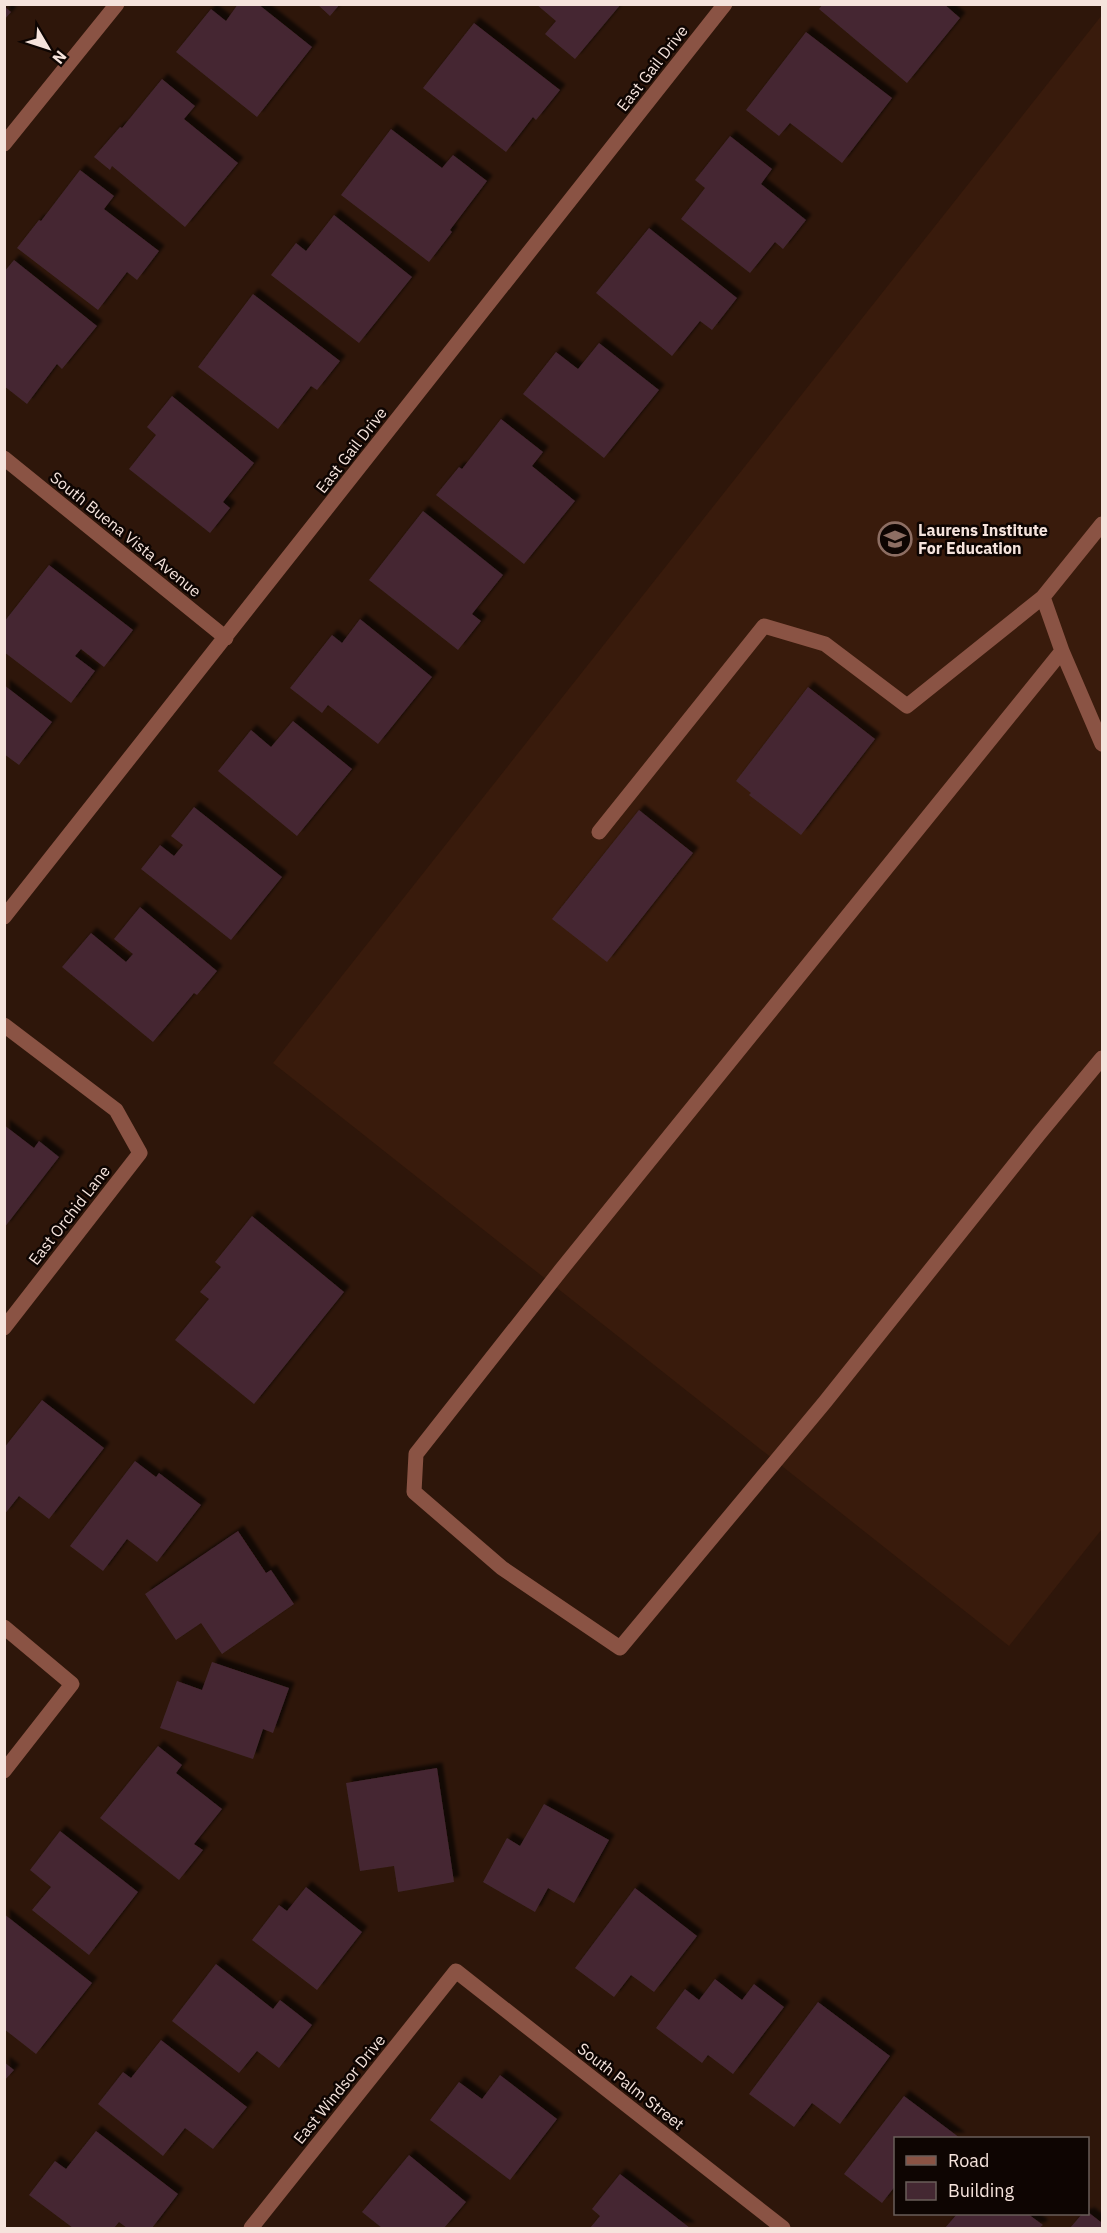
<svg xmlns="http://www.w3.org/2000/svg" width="1107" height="2233" viewBox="0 0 1107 2233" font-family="'IBM Plex Sans',sans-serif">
	<defs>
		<filter id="shadow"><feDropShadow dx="5.5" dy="-5.5" stdDeviation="1.5" flood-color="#0009"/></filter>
	</defs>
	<rect width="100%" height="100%" fill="#2e160a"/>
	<path fill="#391b0c" d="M 1102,15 L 1102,1529 L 1009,1646 L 273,1063 Z"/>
	<path fill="#442832" filter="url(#shadow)" d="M 238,4 L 258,4 L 312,47 L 257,117 L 176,52 L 211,9 L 226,21 Z
		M 317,4 L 340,4 L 330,16 Z
		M 536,4 L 621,4 L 575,59 L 545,34 L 556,21 Z
		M 823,4 L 944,4 L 960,18 L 907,83 L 819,9 Z
		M 4,6 L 11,12 L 4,20 Z
		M 474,23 L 560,90 L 536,120 L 533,117 L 506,152 L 423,88 Z
		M 806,32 L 892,98 L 842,163 L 790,123 L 779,136 L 746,110 Z
		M 162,79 L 195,106 L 184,119 L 238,163 L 185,227 L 112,166 L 110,170 L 94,157 L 120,127 L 122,128 Z
		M 391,129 L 442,168 L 453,155 L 487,181 L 450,230 L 452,232 L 429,262 L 341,195 Z
		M 730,136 L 772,169 L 761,184 L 806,220 L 783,249 L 775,242 L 750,273 L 681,219 L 705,188 L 695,180 Z
		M 80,170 L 114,196 L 104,209 L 159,251 L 137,280 L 127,272 L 98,310 L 17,248 L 39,220 L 41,221 Z
		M 334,215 L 412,277 L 359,343 L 271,275 L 296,243 L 306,251 Z
		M 649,228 L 737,298 L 712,330 L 700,321 L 672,356 L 596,293 Z
		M 14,260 L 97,326 L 62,369 L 57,364 L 27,404 L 4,386 L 4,272 Z
		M 253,294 L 340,361 L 317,390 L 311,386 L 278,429 L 198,367 Z
		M 599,343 L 659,390 L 604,458 L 523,394 L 556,352 L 578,369 Z
		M 172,396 L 254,463 L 223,502 L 230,508 L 210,533 L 129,469 L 156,435 L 147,427 Z
		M 501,419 L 543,452 L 532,466 L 575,501 L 524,564 L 436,495 L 459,467 L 462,469 Z
		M 423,511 L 503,575 L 472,614 L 481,621 L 458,650 L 369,580 Z
		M 49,565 L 133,630 L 104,667 L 81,649 L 75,656 L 95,671 L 71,703 L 4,652 L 4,622 Z
		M 360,619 L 432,677 L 378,744 L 328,705 L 322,713 L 290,688 L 332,635 L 342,643 Z
		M 4,685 L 52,722 L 19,765 L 4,754 Z
		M 808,687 L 875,739 L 801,835 L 749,795 L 751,793 L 736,781 Z
		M 293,721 L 352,769 L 297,836 L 218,771 L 251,730 L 271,747 Z
		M 194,807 L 282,877 L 231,940 L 141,869 L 160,845 L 174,856 L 183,845 L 171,836 Z
		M 639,810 L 693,853 L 607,962 L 552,919 Z
		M 140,907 L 217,971 L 197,995 L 194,993 L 153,1042 L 62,967 L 91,933 L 126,962 L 133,954 L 114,939 Z
		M 4,1125 L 34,1148 L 39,1141 L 59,1157 L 4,1228 Z
		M 252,1216 L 344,1292 L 254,1404 L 175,1340 L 209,1299 L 200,1292 L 221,1267 L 215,1262 Z
		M 42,1400 L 104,1448 L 49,1519 L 19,1496 L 4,1515 L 4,1448 Z
		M 135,1461 L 156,1477 L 159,1473 L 201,1505 L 157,1562 L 127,1539 L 103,1571 L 70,1546 Z
		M 238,1531 L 266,1573 L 271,1570 L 294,1604 L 222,1654 L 201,1623 L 176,1640 L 145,1594 Z
		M 212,1662 L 289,1688 L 273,1733 L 263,1729 L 253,1759 L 160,1728 L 177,1681 L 202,1690 Z
		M 158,1746 L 182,1765 L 176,1773 L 222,1809 L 194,1844 L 203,1850 L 179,1880 L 100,1818 Z
		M 437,1768 L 454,1882 L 398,1892 L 394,1866 L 360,1871 L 346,1783 Z
		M 544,1804 L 609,1840 L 574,1903 L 548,1888 L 535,1912 L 483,1882 L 507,1838 L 520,1846 Z
		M 60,1831 L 138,1892 L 89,1955 L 32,1910 L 51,1887 L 30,1870 Z
		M 306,1887 L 362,1932 L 317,1990 L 252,1940 L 279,1905 L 287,1911 Z
		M 635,1888 L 697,1936 L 654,1992 L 631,1975 L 614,1997 L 575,1968 Z
		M 4,1914 L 92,1983 L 36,2054 L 4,2029 Z
		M 216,1964 L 273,2009 L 280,2000 L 312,2025 L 279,2068 L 257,2051 L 239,2073 L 172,2021 Z
		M 715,1979 L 742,2000 L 754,1984 L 784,2007 L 733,2074 L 708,2055 L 702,2063 L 656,2028 L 685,1989 L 699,2000 Z
		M 818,2002 L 890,2056 L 840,2124 L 812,2103 L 794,2127 L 749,2094 Z
		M 161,2040 L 247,2107 L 213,2149 L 185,2128 L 163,2156 L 98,2104 L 123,2072 L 131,2078 Z
		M 4,2062 L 14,2070 L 4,2081 Z
		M 500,2075 L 557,2119 L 510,2180 L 430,2120 L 459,2082 L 482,2099 Z
		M 904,2096 L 960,2138 L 896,2138 L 896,2185 L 882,2203 L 844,2174 Z
		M 96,2131 L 178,2194 L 152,2228 L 127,2228 L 119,2222 L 114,2228 L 73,2228 L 29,2195 L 55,2161 L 66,2169 Z
		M 409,2155 L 466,2202 L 444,2228 L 382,2228 L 362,2212 Z
		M 620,2174 L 690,2228 L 590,2228 L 600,2216 L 592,2209 Z
		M 1088,2212 L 1102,2223 L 1102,2228 L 1070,2228 L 1082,2214 L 1088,2214 Z
		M 957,2214 L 1028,2214 L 1043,2225 L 1039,2228 L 945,2228 Z"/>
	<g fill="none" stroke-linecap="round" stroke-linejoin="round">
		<path stroke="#8a5344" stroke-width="15" d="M 4,144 L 117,4
			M 4,458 L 226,638
			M 1043,597 L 1062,651 L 1102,744
			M 1062,651 L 561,1270 L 416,1454 L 414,1492 L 502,1568 L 620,1648 L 825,1402 L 1039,1134 L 1102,1058
			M 599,832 L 764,626 L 825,644 L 907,706 L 1043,597 L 1102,524
			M 4,917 L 725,4
			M 4,1025 L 116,1110 L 140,1153 L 4,1328
			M 4,1627 L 72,1684 L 4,1771
			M 251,2228 L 456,1971 L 783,2228"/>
	</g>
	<defs>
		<g id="school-ring" transform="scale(1.725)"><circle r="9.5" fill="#0e0502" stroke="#8d6e63" stroke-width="1.5"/><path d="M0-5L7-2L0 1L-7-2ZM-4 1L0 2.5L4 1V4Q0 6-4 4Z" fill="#8d6e63"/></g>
	</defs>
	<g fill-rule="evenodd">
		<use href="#school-ring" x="895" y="539"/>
	</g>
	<g text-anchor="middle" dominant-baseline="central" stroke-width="5" stroke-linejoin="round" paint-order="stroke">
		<g font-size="16" fill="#f5e3dc" stroke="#0e0502">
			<text transform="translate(652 68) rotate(-52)">East Gail Drive</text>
			<text transform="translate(351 450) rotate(-52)">East Gail Drive</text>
			<text transform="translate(126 534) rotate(39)">South Buena Vista Avenue</text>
			<text transform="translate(69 1215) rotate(-52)">East Orchid Lane</text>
			<text transform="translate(631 2086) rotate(38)">South Palm Street</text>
			<text transform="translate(339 2089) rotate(-51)">East Windsor Drive</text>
		</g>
		<g font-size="16" font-weight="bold" fill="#f5e3dc" stroke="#0e0502" text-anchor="start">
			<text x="918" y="530">Laurens Institute<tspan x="918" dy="18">For Education</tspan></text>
		</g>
	</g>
	<rect width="1107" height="2233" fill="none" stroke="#f5e3dc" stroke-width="12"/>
	<rect x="894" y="2137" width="195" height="78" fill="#0e0502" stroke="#6a5e59" stroke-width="1.5"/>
	<rect x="906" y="2156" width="30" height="9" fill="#8a5344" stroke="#6a5e59" stroke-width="1.5"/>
	<text x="948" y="2167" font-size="18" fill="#f5e3dc">Road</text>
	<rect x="906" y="2182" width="30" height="18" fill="#442832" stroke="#6a5e59" stroke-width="1.5"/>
	<text x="948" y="2197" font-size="18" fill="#f5e3dc">Building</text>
	<g transform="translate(48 48) rotate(129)" stroke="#0e0502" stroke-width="4.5" paint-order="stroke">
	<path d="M0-4.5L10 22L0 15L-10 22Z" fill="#f5e3dc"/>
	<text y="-9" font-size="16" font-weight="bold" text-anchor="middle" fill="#f5e3dc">N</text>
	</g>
</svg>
